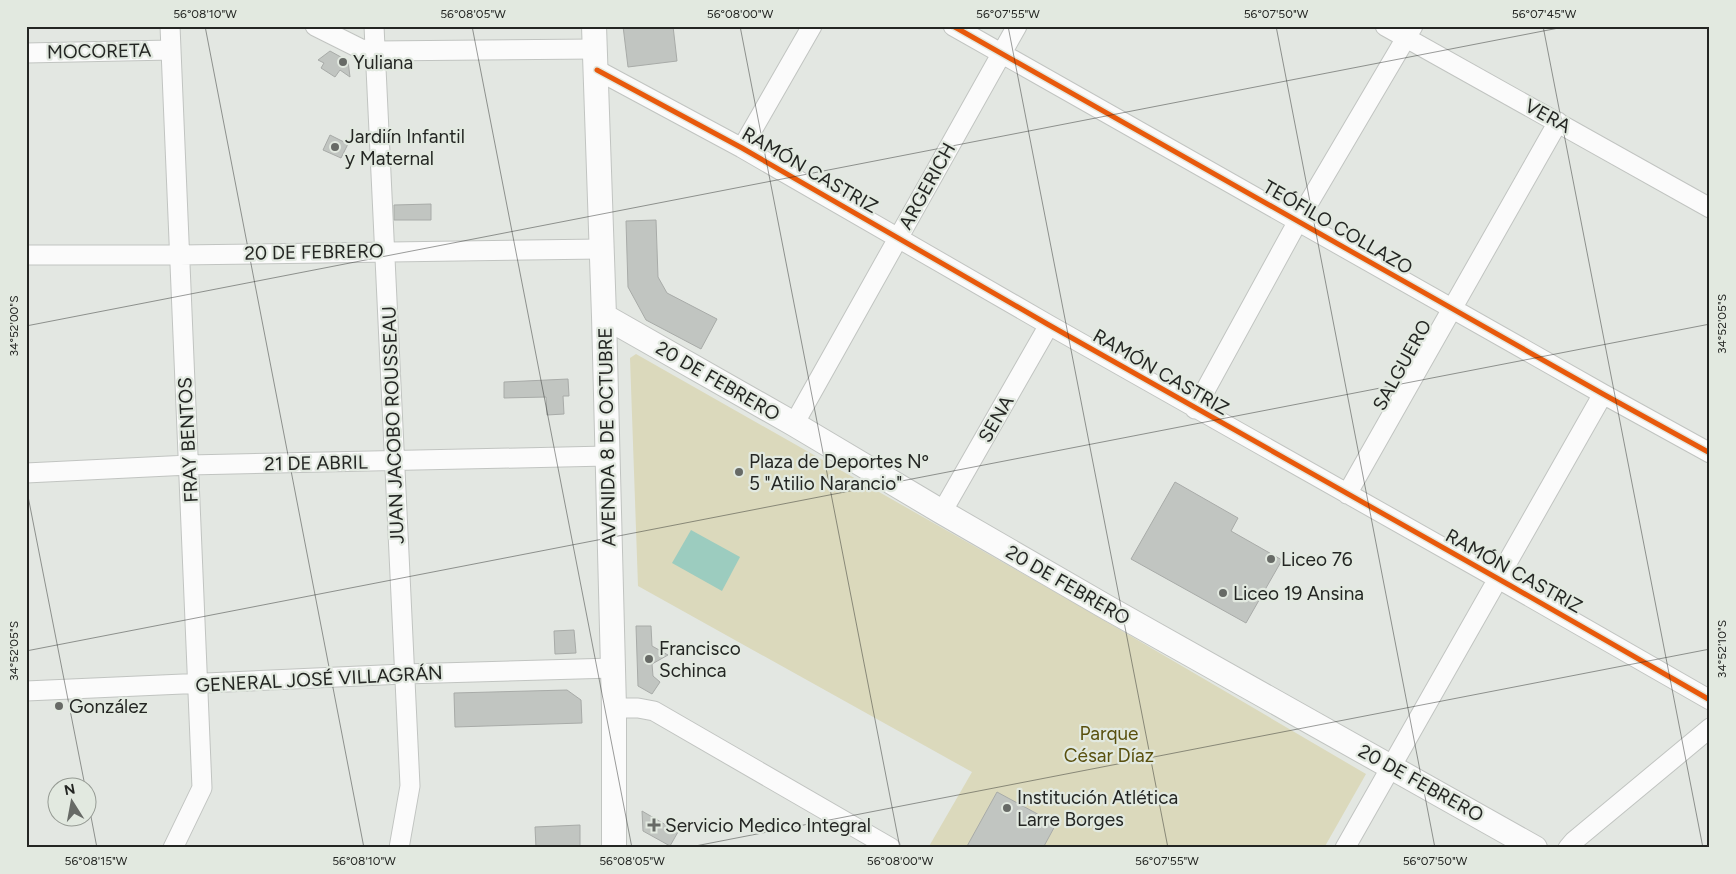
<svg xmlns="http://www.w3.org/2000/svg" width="1736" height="874" viewBox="0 0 1736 874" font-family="Figtree,sans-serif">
	<rect width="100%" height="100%" fill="#e3e7e2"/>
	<path fill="#dbd9bc" d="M 636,354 L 1071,601 L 1366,774 L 1324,848 L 928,848 L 972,772 L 638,586 L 630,358 Z"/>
	<path fill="#9cccbf" d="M 691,530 L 740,557 L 722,591 L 672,563 Z"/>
	<path fill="#c1c5c1" stroke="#a8aba8" d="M 623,26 L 673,26 L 677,61 L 628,67 Z
		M 330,51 L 348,61 L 350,77 L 340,70 L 335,77 L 321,68 L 324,63 L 318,60 Z
		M 330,135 L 348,144 L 341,158 L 323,150 Z
		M 431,204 L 431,220 L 394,220 L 394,205 Z
		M 656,220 L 658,277 L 667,293 L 717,319 L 701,349 L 646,320 L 628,287 L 626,221 Z
		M 568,379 L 569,396 L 563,396 L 564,414 L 547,415 L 546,397 L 504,398 L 504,382 Z
		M 1175,482 L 1238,518 L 1231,531 L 1282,560 L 1246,623 L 1131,559 Z
		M 636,626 L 651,626 L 652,646 L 668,655 L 652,664 L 653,676 L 660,682 L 652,694 L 638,686 Z
		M 574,630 L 576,653 L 555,654 L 554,631 Z
		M 567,690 L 581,700 L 582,723 L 455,727 L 454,693 Z
		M 997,792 L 1056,824 L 1043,848 L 966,848 Z
		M 642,811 L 678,832 L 670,846 L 643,831 Z
		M 580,825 L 580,848 L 536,848 L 535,827 Z"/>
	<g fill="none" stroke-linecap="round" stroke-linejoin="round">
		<g stroke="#c1c4c1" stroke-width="21">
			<path id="minor" d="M 170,26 L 202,788 L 173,848
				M 315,26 L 361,49 L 375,51 L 596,49
				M 374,26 L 410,786 L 399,848
				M 953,26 L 1603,394 L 1710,453
				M 1385,26 L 1710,208
				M 26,53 L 171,50
				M 597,70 L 742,148 L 1049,325 L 1511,586 L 1710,700
				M 742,148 L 812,26
				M 26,255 L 179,255 L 601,249
				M 1195,409 L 1298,221 L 1413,26
				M 794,424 L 1017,26
				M 26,473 L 189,465 L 607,456
				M 1347,494 L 1558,122
				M 942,512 L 1049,325
				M 26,691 L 404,674 L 613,668
				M 614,708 L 638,708 L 654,711 L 891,848
				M 1345,848 L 1603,394
				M 1568,848 L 1574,841 L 1710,728"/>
		</g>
		<g stroke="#c1c4c1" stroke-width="26">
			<path id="major" d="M 594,26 L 604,316 L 614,708 L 614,848
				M 604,316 L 794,424 L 942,512 L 1108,608 L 1535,848"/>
		</g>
		<use href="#minor" stroke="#fbfbfb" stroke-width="19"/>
		<use href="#major" stroke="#fbfbfb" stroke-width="24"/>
		<g stroke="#e2e9e0" stroke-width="8">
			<path id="cycleway" d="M 953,26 L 1603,394 L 1710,453
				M 597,70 L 742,148 L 1049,325 L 1511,586 L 1710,700"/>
		</g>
		<use href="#cycleway" stroke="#e8590c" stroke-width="5"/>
	</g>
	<path fill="none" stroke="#242623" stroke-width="1" stroke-opacity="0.45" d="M 205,26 L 364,848M 472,26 L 632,848M 740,26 L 900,848M 1008,26 L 1168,848M 1276,26 L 1435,848M 1543,26 L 1703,848M 26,326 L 1569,26M 26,486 L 85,786M 26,651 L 1710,324M 88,801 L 97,848M 685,848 L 1710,649"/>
	<g fill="#676a66" stroke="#e2e9e0" stroke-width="2">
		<circle cx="343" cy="62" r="5"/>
		<circle cx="335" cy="147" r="5"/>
		<circle cx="739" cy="472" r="5"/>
		<circle cx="1271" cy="559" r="5"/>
		<circle cx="1223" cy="593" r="5"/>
		<circle cx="649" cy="659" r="5"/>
		<circle cx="59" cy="706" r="5"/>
		<circle cx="1007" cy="808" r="5"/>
		<path d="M651.5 817.5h5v5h5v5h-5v5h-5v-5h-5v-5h5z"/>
	</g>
	<g text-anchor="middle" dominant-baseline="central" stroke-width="4.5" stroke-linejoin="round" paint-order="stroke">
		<g font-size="19" fill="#242623" stroke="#e2e9e0">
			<text transform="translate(99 51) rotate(-1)">MOCORETA</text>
			<text transform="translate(1548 116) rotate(29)">VERA</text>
			<text transform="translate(810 170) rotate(30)">RAMÓN CASTRIZ</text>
			<text transform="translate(927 186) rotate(-61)">ARGERICH</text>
			<text transform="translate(1338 227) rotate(30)">TEÓFILO COLLAZO</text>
			<text transform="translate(314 252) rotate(-1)">20 DE FEBRERO</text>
			<text transform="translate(1402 365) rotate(-61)">SALGUERO</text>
			<text transform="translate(1161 372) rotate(30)">RAMÓN CASTRIZ</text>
			<text transform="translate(718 381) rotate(30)">20 DE FEBRERO</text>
			<text transform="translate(996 419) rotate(-60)">SENA</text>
			<text transform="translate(393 425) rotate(-92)">JUAN JACOBO ROUSSEAU</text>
			<text transform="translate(607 437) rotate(-91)">AVENIDA 8 DE OCTUBRE</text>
			<text transform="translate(188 440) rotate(-93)">FRAY BENTOS</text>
			<text transform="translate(316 463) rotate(-1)">21 DE ABRIL</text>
			<text transform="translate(1514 571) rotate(29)">RAMÓN CASTRIZ</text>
			<text transform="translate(1068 585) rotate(30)">20 DE FEBRERO</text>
			<text transform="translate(319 679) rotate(-3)">GENERAL JOSÉ VILLAGRÁN</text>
			<text transform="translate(1421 783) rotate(29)">20 DE FEBRERO</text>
		</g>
		<g font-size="19" fill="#242623" stroke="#e2e9e0" text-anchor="start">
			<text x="353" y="62">Yuliana</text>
			<text x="345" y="136">Jardiín Infantil<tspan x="345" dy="22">y Maternal</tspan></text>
			<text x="749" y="461">Plaza de Deportes Nº<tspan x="749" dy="22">5 "Atilio Narancio"</tspan></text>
			<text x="1281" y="559">Liceo 76</text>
			<text x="1233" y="593">Liceo 19 Ansina</text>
			<text x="659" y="648">Francisco<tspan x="659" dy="22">Schinca</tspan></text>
			<text x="69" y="706">González</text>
			<text x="1017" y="797">Institución Atlética<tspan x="1017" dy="22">Larre Borges</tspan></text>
			<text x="665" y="825">Servicio Medico Integral</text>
		</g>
		<g font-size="19" fill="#59500e" stroke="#e2e9e0">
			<text x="1109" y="733">Parque<tspan x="1109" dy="22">César Díaz</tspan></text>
		</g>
	</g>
	<rect width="1736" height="874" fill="none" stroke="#e2e9e0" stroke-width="55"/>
	<g transform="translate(72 802) rotate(349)"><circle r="24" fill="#e2e9e0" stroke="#969b94"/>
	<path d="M0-4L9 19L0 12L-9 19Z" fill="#676a66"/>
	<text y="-8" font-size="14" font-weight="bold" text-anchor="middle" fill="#242623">N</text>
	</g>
	<rect x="28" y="28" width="1680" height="818" fill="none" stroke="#242623" stroke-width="2"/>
	<g font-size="12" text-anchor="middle" fill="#242623">
		<text x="205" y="18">56°08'10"W</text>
		<text x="473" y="18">56°08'05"W</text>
		<text x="740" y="18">56°08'00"W</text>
		<text x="1008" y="18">56°07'55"W</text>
		<text x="1276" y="18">56°07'50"W</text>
		<text x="1544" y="18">56°07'45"W</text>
		<text transform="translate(1722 324) rotate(-90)" y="4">34°52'05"S</text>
		<text transform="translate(14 326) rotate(-90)" y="4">34°52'00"S</text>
		<text transform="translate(1722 649) rotate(-90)" y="4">34°52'10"S</text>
		<text transform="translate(14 651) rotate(-90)" y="4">34°52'05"S</text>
		<text x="96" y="865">56°08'15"W</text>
		<text x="364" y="865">56°08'10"W</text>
		<text x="632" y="865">56°08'05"W</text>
		<text x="900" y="865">56°08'00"W</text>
		<text x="1167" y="865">56°07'55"W</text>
		<text x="1435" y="865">56°07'50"W</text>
	</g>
</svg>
